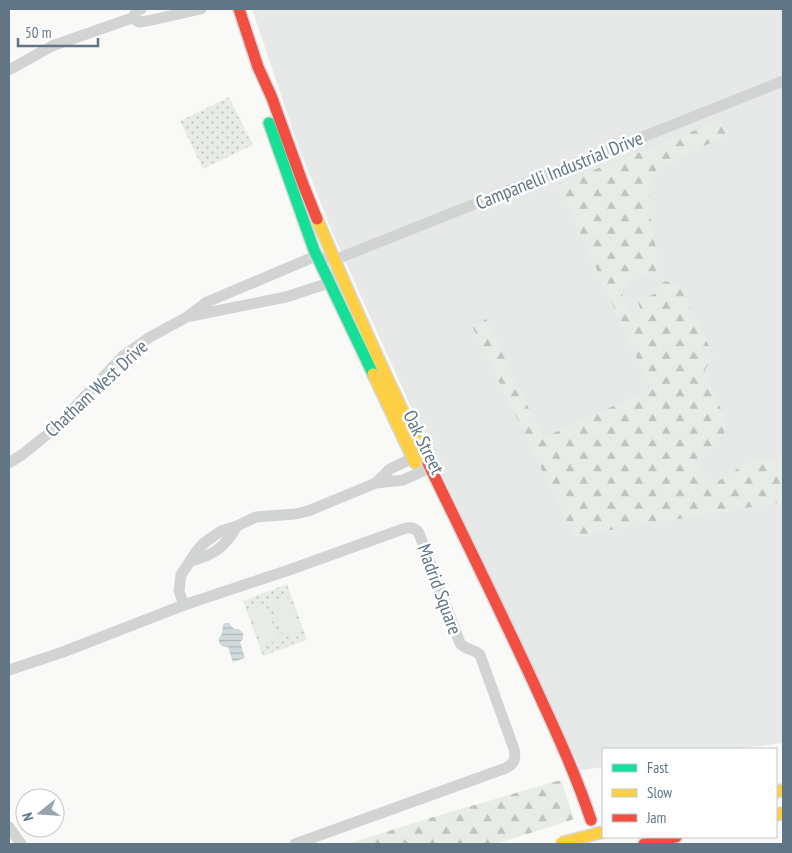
<svg xmlns="http://www.w3.org/2000/svg" width="792" height="853" viewBox="0 0 792 853" font-family="'PT Sans Narrow',sans-serif">
	<defs>
		<pattern id="grass-dots" width="8" height="8" patternUnits="userSpaceOnUse" patternTransform="scale(1.25)"><rect width="8" height="8" fill="#e8ece6"/><path d="M2 2h.1M6 6h.1" fill="none" stroke="#bfc4c0" stroke-width="1.8" stroke-linecap="round"/></pattern>
		<pattern id="forest-firs" width="22" height="20" patternUnits="userSpaceOnUse" patternTransform="scale(1.25)"><rect width="22" height="20" fill="#e8ece6"/><path d="M5 1l3.5 6h-7zM16 11l3.5 6h-7z" fill="#bfc4c0"/></pattern>
		<pattern id="water-rules" width="6" height="5" patternUnits="userSpaceOnUse" patternTransform="scale(1.25)"><rect width="6" height="5" fill="#d0d9db"/><path d="M0 2.5h6" fill="none" stroke="#acb5b7"/></pattern>
	</defs>
	<rect width="100%" height="100%" fill="#f9f9f8"/>
	<path fill="#e7e9e9" d="M 252,9 L 783,9 L 783,743 L 735,749 L 603,749 L 603,767 L 581,770 L 428,445 L 332,232 L 296,140 Z"/>
	<path fill="url(#grass-dots)" d="M 229,97 L 253,145 L 203,169 L 180,121 Z
		M 287,584 L 307,640 L 263,656 L 243,601 Z"/>
	<path fill="url(#forest-firs)" d="M 721,120 L 727,136 L 687,153 L 661,168 L 650,183 L 648,208 L 654,235 L 659,273 C 637,275 634,274 622,294 L 631,315 L 641,311 L 638,302 L 656,293 L 656,286 L 666,281 L 681,288 L 713,355 L 705,370 L 708,381 L 726,420 L 724,433 L 717,444 L 695,460 L 709,486 L 733,473 L 741,465 L 754,459 L 783,460 L 783,502 L 574,536 L 472,326 L 486,319 L 543,438 L 651,389 L 558,184 Z
		M 561,780 L 574,819 L 496,844 L 348,844 L 423,820 Z"/>
	<path fill="#e8ece6" d="M 287,596 L 301,632 L 284,638 L 271,602 Z
		M 265,604 L 279,640 L 262,646 L 249,610 Z"/>
	<path fill="url(#water-rules)" d="M 225,623 L 229,623 L 234,629 L 239,629 L 243,633 L 243,639 L 240,642 L 245,658 L 233,662 L 228,647 L 222,646 L 219,643 L 219,638 L 222,634 L 223,625 Z"/>
	<g fill="none" stroke-linecap="round" stroke-linejoin="round">
		<g stroke="#d6d7d7" stroke-width="14">
			<path id="fast" d="M 269,123 L 314,250 L 373,374"/>
		</g>
		<g stroke="#d6d7d7" stroke-width="14">
			<path id="slow" d="M 317,219 C 352,301 388,383 428,463
				M 373,374 L 415,463
				M 776,792 L 783,790
				M 776,815 L 783,813"/>
		</g>
		<g stroke="#d6d7d7" stroke-width="14">
			<path id="jam" d="M 239,9 L 258,67 L 272,98 L 303,184 L 317,219
				M 428,463 C 462,533 496,602 529,673 C 551,721 574,769 591,820
				M 644,844 L 676,837"/>
		</g>
		<path stroke="#d2d3d3" stroke-width="11" d="M 132,18 L 139,22 L 147,21 L 201,9
			M 9,70 L 52,46 L 132,18 L 137,11 L 141,9
			M 334,260 L 783,81
			M 191,316 L 286,297 L 329,283 L 330,276
			M 9,463 L 23,454 L 54,429 L 123,356 L 150,337 L 187,317 L 207,302 L 316,256 L 324,258
			M 376,483 L 390,469 L 419,455
			M 191,561 C 214,555 225,547 237,526
			M 184,605 L 179,591 L 181,575 L 196,552 L 204,543 L 221,531 L 237,526 L 256,517 L 295,514 L 308,511 L 376,483 L 403,480 L 430,468
			M 9,670 L 63,652 L 184,605 L 289,570 L 403,529 C 411,527 414,527 419,533 L 460,643 C 465,650 474,649 480,655 L 514,749 C 516,759 515,763 506,768 L 295,844
			M 9,827 L 21,844"/>
		<use href="#fast" stroke="#16e098" stroke-width="11"/>
		<use href="#slow" stroke="#ffcf43" stroke-width="11"/>
		<use href="#jam" stroke="#f24e42" stroke-width="11"/>
		<g stroke="#d5d7d7" stroke-width="14" stroke-linecap="butt">
			<path id="slow-bridge" d="M 561,843 L 603,832"/>
		</g>
		<use href="#slow-bridge" stroke="#ffcf43" stroke-width="11"/>
	</g>
	<g text-anchor="middle" dominant-baseline="central" stroke-width="5" stroke-linejoin="round" paint-order="stroke">
		<g font-size="19" fill="#627585" stroke="#fff">
			<text transform="translate(559 170) rotate(-22)">Campanelli Industrial Drive</text>
			<text transform="translate(96 388) rotate(-43)">Chatham West Drive</text>
			<text transform="translate(424 442) rotate(64)">Oak Street</text>
			<text transform="translate(440 589) rotate(70)">Madrid Square</text>
		</g>
	</g>
	<rect width="792" height="853" fill="none" stroke="#627585" stroke-width="20"/>
	<rect x="602" y="748" width="175" height="90" fill="#ffffff" stroke="#c0c8ce"/>
	<rect x="612" y="764" width="25" height="8" fill="#16e098" stroke="#c0c8ce"/>
	<text x="647" y="773" font-size="15" fill="#627585">Fast</text>
	<rect x="612" y="789" width="25" height="8" fill="#ffcf43" stroke="#c0c8ce"/>
	<text x="647" y="798" font-size="15" fill="#627585">Slow</text>
	<rect x="612" y="814" width="25" height="8" fill="#f24e42" stroke="#c0c8ce"/>
	<text x="647" y="823" font-size="15" fill="#627585">Jam</text>
	<g transform="translate(40 813) rotate(253)"><circle r="24" fill="#ffffff" stroke="#c0c8ce"/>
	<path d="M0-4L9 19L0 12L-9 19Z" fill="#97a3ad"/>
	<text y="-8" font-size="14" font-weight="bold" text-anchor="middle" fill="#627585">N</text>
	</g>
	<path d="M18 38v8h80v-8" fill="none" stroke="#627585" stroke-width="2.5"/>
	<text x="25" y="38" font-size="15" fill="#627585" stroke="#ffffff" stroke-width="4" paint-order="stroke">50 m</text>
</svg>
